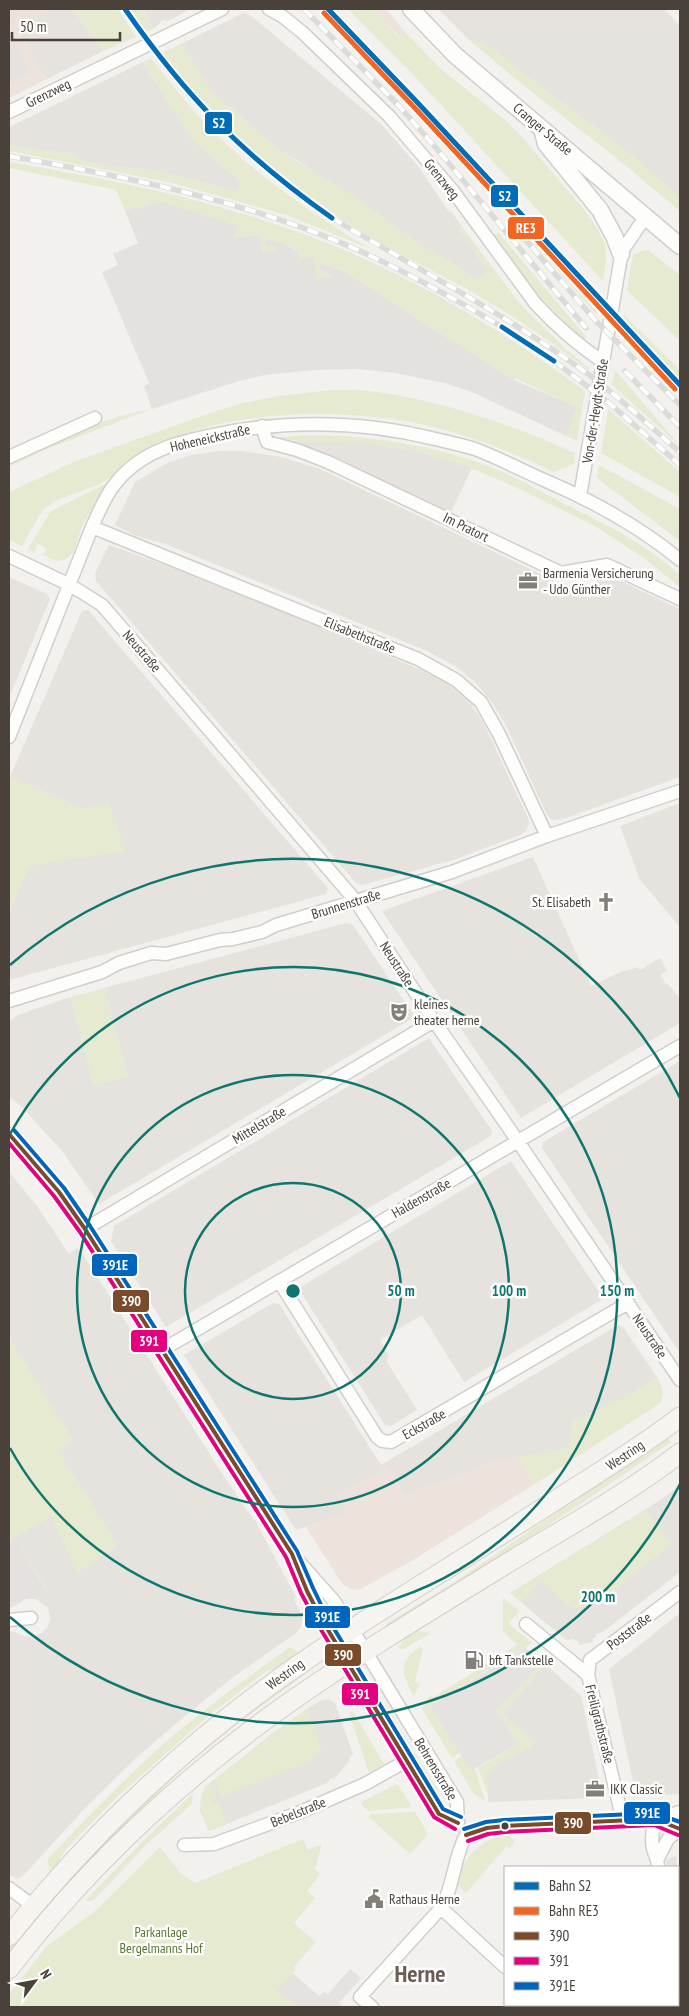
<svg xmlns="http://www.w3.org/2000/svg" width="689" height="2016" viewBox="0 0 689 2016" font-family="'PT Sans Narrow',sans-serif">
	<rect width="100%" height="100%" fill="#f3f1ee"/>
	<path fill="#e6e2dd" d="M 50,9 L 72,9 L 103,51 L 47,79 L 15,28 Z
		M 143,9 L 190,9 L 168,21 L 163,20 L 153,29 Z
		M 438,9 L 664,9 L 680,26 L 680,197 L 611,139 L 528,77 L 472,40 L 470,41 Z
		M 243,13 L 250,15 L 382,125 L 421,170 L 449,212 L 451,211 L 463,228 L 460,230 L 488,272 L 477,279 L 422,245 L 298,161 L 280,151 L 241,116 L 215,96 L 181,44 Z
		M 143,62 L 191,138 L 218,164 L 241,180 L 238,192 L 161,171 L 102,165 L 76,159 L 77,154 L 9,146 L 9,127 Z
		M 283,441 L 360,442 L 376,444 L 422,452 L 472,468 L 450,514 Z
		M 219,451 L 242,451 L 282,457 L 320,469 L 591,598 L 592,590 L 597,578 L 610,576 L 680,609 L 680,777 L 563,819 L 552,820 L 547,815 L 506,725 L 492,702 L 475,682 L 455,666 L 427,651 L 166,544 L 136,536 L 115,525 L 135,482 L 169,462 L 192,455 Z
		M 109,545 L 198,577 L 426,672 L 446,682 L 471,704 L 483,722 L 528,818 L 529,823 L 526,831 L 520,835 L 453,860 L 362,885 L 356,883 L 96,581 L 95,573 Z
		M 9,577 L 47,594 L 50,599 L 9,698 Z
		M 88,610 L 328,888 L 326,894 L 9,980 L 9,913 L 29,866 L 84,809 L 10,777 L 82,611 Z
		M 680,803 L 680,927 L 640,880 L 620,826 Z
		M 533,857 L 591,986 L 618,973 L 638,967 L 640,970 L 660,958 L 667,971 L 660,975 L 666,984 L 667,983 L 680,998 L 680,1023 L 521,1118 L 382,911 Z
		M 346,923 L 353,925 L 415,1017 L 99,1204 L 62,1151 L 19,1104 L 9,1097 L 9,1021 L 18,1015 L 70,997 L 94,1085 L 128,1076 L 104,988 Z
		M 429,1038 L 492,1131 L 491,1136 L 166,1327 L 111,1241 L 114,1226 Z
		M 680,1061 L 680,1353 L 542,1148 L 543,1142 Z
		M 511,1161 L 602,1296 L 601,1300 L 464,1382 L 422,1315 L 380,1340 L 389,1357 L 387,1359 L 387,1362 L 417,1410 L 391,1426 L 385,1425 L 300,1291 L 302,1286 Z
		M 9,1172 L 37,1206 L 69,1254 L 77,1248 L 82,1253 L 227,1481 L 254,1520 L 255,1520 L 296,1597 L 294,1599 L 302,1617 L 301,1627 L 296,1633 L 232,1678 L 186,1715 L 136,1758 L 85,1808 L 25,1874 L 18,1879 L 9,1875 L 9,1631 L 28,1637 L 38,1636 L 47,1628 L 50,1619 L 48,1608 L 36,1599 L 47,1591 L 15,1537 L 51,1516 L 118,1546 L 58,1451 L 73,1441 L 10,1340 L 9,1341 Z
		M 273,1303 L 279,1304 L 381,1465 L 618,1325 L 623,1327 L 657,1377 L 634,1393 L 570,1447 L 498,1461 L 405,1495 L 387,1465 L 338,1497 L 348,1513 L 296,1530 L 184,1355 Z
		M 680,1486 L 680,1572 L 603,1632 L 596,1634 L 596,1637 L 593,1638 L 593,1642 L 579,1645 L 578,1641 L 575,1641 L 574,1639 L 566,1640 L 510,1593 L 651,1506 Z
		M 680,1613 L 680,1794 L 636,1796 L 609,1669 Z
		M 545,1664 L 581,1696 L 601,1788 L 594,1798 L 488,1802 L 487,1774 L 493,1773 L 493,1767 L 536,1743 L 503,1714 Z
		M 329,1699 L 335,1703 L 353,1754 L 349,1758 L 350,1760 L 333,1780 L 331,1778 L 327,1783 L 209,1831 L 200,1811 L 201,1798 L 205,1787 L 273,1733 L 308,1708 L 322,1700 Z"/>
	<path fill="#ede3dc" d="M 9,9 L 50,9 L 15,28 L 47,79 L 9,98 Z
		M 372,9 L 386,9 L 406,33 L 400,38 Z
		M 518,1457 L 535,1484 L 413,1560 L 361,1589 L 353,1590 L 343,1585 L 306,1527 L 348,1513 L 337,1496 L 387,1465 L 405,1495 L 498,1461 Z"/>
	<path fill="#e5e1de" d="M 164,202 L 238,226 L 234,238 L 259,234 L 263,253 L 279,250 L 264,244 L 266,238 L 282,243 L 313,257 L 318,279 L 332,276 L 318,270 L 321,263 L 343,271 L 514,380 L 577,407 L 566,436 L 472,392 L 444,383 L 395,373 L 357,369 L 315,370 L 265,375 L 239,381 L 152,409 L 144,386 L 149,383 L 102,272 L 118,265 L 113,254 L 138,243 L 125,211 L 137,206 L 138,209 L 150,204 Z
		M 15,1537 L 47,1592 L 36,1599 L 26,1599 L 9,1609 L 9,1541 Z"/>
	<path fill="#e5ead1" d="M 72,9 L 118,9 L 136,37 L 103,51 Z
		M 131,9 L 143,9 L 153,29 L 146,32 Z
		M 348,9 L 372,9 L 399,38 L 406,33 L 443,71 L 505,120 L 522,137 L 582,207 L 594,223 L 605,243 L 606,259 L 603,281 L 407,68 Z
		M 472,40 L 481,42 L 494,49 L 544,89 L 621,146 L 680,197 L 680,211 L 615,157 L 528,89 L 470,41 Z
		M 181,44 L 215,96 L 241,116 L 280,151 L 356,197 L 422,245 L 477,279 L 488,272 L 460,230 L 463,228 L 520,304 L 566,349 L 589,368 L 589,370 C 560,349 532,328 502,310 C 469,289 434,272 399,253 C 362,234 327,211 294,187 C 242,150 199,103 161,53 Z
		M 151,58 C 172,85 193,112 218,136 C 264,181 316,217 371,249 L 286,215 L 172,183 L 9,151 L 9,146 L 77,154 L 76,159 L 102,165 L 161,171 L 238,192 L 241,180 L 218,164 L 191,138 L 143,62 Z
		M 9,162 C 122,181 238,205 344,250 C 431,287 510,336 585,391 L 577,441 L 566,436 L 576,407 L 515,378 L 514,380 L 343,271 L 321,263 L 319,270 L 332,277 L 317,279 L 313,257 L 298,260 L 297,249 L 266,238 L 264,244 L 280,250 L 263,253 L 259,234 L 234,238 L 237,226 L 164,202 L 150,204 L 138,209 L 137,206 L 125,211 L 116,190 L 9,168 Z
		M 512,213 L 599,307 L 597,315 L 533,242 Z
		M 499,233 L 587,338 L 583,340 L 534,291 L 493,235 Z
		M 648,250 L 680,275 L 680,341 L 627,290 L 633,255 L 641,251 Z
		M 623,314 L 680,370 L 680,379 L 623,319 Z
		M 615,370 L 680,446 L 612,385 Z
		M 332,390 C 347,390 363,390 378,392 C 446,402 513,425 575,453 L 574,464 L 553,472 C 505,448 453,429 399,420 C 318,408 217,412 144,451 C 131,458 123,468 111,477 C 95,490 63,494 46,507 C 40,512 27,538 22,546 L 9,540 L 9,492 L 76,461 L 213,412 L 243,403 L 278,396 Z
		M 151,409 L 42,451 L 9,467 L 9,464 C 54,441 101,418 151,409 Z
		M 608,409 L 680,472 L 680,497 L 601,453 Z
		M 310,435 C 377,436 441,446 503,472 C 525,482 546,495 567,505 C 608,525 647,545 680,575 L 680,587 L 641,556 L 593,525 L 511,485 L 466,466 L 422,452 L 376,444 L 278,440 L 280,437 Z
		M 599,465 L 680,509 L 680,541 L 597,478 Z
		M 107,483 L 83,524 L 73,553 L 64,560 L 57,561 L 43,555 L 46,548 L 38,544 L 34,552 L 28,549 L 51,511 Z
		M 10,777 L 84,809 L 109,802 L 126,851 L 29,866 L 9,913 L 9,780 Z
		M 104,988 L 128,1077 L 94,1086 L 70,997 Z
		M 10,1340 L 74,1441 L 58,1451 L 118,1546 L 77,1573 L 51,1516 L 9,1541 Z
		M 657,1377 C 662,1387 666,1394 659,1404 L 535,1484 L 518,1457 L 570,1447 L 572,1421 L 634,1393 Z
		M 666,1437 L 671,1442 C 578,1506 484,1569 388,1628 L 386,1624 L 455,1582 Z
		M 646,1510 L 672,1544 L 592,1608 L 573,1609 L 541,1581 L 522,1603 L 510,1593 Z
		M 503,1598 L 520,1611 L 508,1623 L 532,1643 L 430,1706 L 460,1753 L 452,1758 L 422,1709 L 430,1695 L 432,1698 L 517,1645 L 503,1631 Z
		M 413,1630 L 431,1633 L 404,1649 L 400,1649 L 398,1647 Z
		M 292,1647 L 298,1653 L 278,1669 L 266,1671 L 207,1717 L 118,1796 L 67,1848 C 59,1857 59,1866 50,1874 L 49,1871 L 48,1859 C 81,1824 113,1790 148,1758 C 190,1719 240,1683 287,1649 Z
		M 422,1647 L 423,1649 L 415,1682 L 420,1684 L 414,1696 C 407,1684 398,1669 409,1656 C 411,1652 418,1649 422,1647 Z
		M 543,1663 L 545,1665 L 503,1714 L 537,1743 L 493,1767 L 493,1773 L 487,1774 L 488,1794 L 478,1768 L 518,1744 L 496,1709 Z
		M 308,1667 L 311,1670 L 237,1724 L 187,1765 L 165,1786 L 67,1890 L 61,1885 L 184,1763 Z
		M 375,1688 L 439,1792 L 435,1794 L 371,1690 Z
		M 308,1708 L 322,1749 L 310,1761 L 221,1797 L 214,1780 Z
		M 353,1711 L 384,1764 L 369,1773 L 349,1713 Z
		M 462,1756 L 471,1771 L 475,1769 L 485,1801 L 473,1793 L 454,1761 Z
		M 210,1783 L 217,1797 L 213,1800 L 214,1804 L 218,1802 L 227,1824 L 209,1831 C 202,1815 194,1796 210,1783 Z
		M 397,1784 L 412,1807 L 368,1811 L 361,1804 L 361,1802 Z
		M 193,1793 L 192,1804 L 146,1845 L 93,1901 L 85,1901 L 142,1842 Z
		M 415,1812 L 428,1834 L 410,1854 L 369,1817 L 371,1814 Z
		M 511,1834 L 511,1839 L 514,1839 L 514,1843 L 510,1848 L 507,1846 L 466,1893 L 457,1885 C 462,1857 482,1837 511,1834 Z
		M 303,1839 L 308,1850 L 322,1844 L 315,1869 L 320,1874 L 307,1891 L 315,1898 L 294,1923 L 316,1942 L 294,1967 L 296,1970 L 278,1991 L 298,2007 L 9,2007 L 9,1994 L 47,1946 L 94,1912 L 160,1847 L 182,1875 L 195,1883 Z
		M 50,1898 L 55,1903 L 9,1957 L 9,1948 Z"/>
	<path fill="#e5e2df" d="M 9,32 L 31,72 L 9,84 Z
		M 47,1628 L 53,1635 L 38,1647 L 27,1648 L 11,1642 L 15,1632 L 22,1636 L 33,1637 L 43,1632 Z
		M 525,1648 L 543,1663 L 496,1709 L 518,1744 L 471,1771 L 430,1706 Z
		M 676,1856 L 677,1867 L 666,1867 L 666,1860 Z
		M 350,1969 L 361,1978 L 339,2003 L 344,2007 L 298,2007 L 277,1991 L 293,1973 L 319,1996 L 325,1991 L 328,1994 Z"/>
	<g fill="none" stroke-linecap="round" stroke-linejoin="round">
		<g stroke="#d1cecc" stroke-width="15">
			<path id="minor" d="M 269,9 L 282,16 L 302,32 L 389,116 L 453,191 L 535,303 C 555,325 578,345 603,362
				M 9,112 L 222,9
				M 262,426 L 267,442 L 297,450 L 328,462 L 561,573 L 607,565 L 680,599
				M 9,457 L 95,418
				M 580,496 L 622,251 L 646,216
				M 92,527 L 418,659 L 456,680 L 481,702 L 499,734 L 547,836
				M 9,556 L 70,585 L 102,605 L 355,900 L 434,1021 L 504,1121 L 680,1380
				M 9,737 L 92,527 C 99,512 105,496 115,484 C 143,447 190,439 233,431 C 301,420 368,422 435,439 C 448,442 462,445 475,449 C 499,458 521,470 544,480 C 593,501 639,526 680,560
				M 9,1001 L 102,972 L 119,963 L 151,953 L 166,954 L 220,940 L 233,939 L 262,932 L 276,925 L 452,872 L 547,836 L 680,791
				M 9,1134 L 41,1169 L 72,1209 L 284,1541 L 292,1554 L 334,1601 L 352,1629 L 457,1802 L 458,1823
				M 85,1229 L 434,1021
				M 279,1281 L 377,1437 L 382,1441 L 391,1442 L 628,1303
				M 162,1350 L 680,1046
				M 296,1563 L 322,1620 L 433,1804 L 439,1814 L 458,1823
				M 9,1620 L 31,1618
				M 526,1624 L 588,1675 L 623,1821
				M 588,1675 L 590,1660 L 680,1592
				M 655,1819 C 653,1829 650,1842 654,1852 C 656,1858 658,1860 658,1867
				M 466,1835 L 487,1828 L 655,1819 L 680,1812
				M 184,1845 L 214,1844 L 298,1813 L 365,1784 L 406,1761
				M 658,1858 L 668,1839 L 680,1829
				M 9,1888 L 33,1906
				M 441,1908 L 505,1967
				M 547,2005 L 550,2007
				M 671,2005 L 671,2007
				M 372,2007 L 360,1997 L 441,1908 C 454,1887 453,1859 466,1835"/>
		</g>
		<g stroke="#d1cecc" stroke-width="19">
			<path id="tertiary" d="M 411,9 L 455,55 L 680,246
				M 543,132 L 546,144 L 600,210 L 614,236 L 621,254"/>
		</g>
		<g stroke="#d3cec7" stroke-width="21">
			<path id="secondary" d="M 9,1936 C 96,1828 197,1733 313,1655 C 398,1597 487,1545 573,1489 C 609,1466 646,1443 680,1417
				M 9,1969 C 86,1868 183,1778 287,1704 C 351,1659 418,1618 485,1577 C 550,1536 619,1500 680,1453"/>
		</g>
		<use href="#minor" stroke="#fdfdfc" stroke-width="12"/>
		<use href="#tertiary" stroke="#fdfdfc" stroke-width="16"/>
		<use href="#secondary" stroke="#f6f4f1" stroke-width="19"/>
		<g stroke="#dbdbda" stroke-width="5.5">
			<path id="rail" d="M 304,9 L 399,106 L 437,149 L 586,328
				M 9,156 C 128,177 247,201 358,250 C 408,273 455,299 502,327
				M 332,218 C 418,269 507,315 588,374 C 620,398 650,426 680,452
				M 517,230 L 596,321 L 680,405
				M 554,361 L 609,403 L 680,465
				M 625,371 L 680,427"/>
		</g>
		<use href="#rail" stroke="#fff" stroke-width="4" stroke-dasharray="11" stroke-linecap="butt"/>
		<g stroke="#fff" stroke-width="8">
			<path id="bus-1" d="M 9,1134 L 59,1192 L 85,1229 L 292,1554 L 307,1591 L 322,1620 L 439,1814 L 458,1823
				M 466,1835 L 487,1828 L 505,1826 L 655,1819 L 680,1829"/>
		</g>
		<g stroke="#fff" stroke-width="8">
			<path id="bus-2" d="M 9,1143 L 54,1196 L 80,1232 L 286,1557 L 301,1593 L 317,1623 L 434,1817 L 455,1829
				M 468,1841 L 488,1834 L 505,1832 L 654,1825 L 678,1835"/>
		</g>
		<g stroke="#fff" stroke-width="8">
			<path id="bus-3" d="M 14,1130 L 64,1188 L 90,1226 L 297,1551 L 313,1588 L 327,1617 L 443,1809 L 461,1817
				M 464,1829 L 486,1822 L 504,1820 L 655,1813 L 680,1822"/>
		</g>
		<use href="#bus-1" stroke="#7a4b2a" stroke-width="4"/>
		<use href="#bus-2" stroke="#e5007d" stroke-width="4"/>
		<use href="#bus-3" stroke="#0065bd" stroke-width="4"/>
		<g stroke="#fff" stroke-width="9">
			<path id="rail-1" d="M 125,9 C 186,97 244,156 332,218
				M 328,9 L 417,102 L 680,385
				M 502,327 L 554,361"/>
		</g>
		<g stroke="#fff" stroke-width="9">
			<path id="rail-2" d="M 324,13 L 413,106 L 675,389"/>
		</g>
		<use href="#rail-1" stroke="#006db6" stroke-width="5"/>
		<use href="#rail-2" stroke="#f26522" stroke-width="5"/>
	</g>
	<g fill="none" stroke="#0f766e" stroke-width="2.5">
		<circle cx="293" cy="1291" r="108"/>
		<circle cx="293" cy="1291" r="216"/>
		<path d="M10 1134A324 324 0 1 1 10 1448"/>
		<path d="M680 1484A432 432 0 0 1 10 1617M10 965A432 432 0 0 1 680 1098"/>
	</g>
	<defs>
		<g id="office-bare" transform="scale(1.5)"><path d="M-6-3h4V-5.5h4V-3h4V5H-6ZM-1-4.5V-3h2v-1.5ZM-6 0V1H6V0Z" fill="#847f79" stroke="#fff" stroke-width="2.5" paint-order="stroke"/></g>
		<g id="church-bare" transform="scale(1.5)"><path d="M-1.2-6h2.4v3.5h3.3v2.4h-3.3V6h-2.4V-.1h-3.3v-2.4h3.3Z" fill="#847f79" stroke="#fff" stroke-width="2.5" paint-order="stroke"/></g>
		<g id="theatre-bare" transform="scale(1.5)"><path d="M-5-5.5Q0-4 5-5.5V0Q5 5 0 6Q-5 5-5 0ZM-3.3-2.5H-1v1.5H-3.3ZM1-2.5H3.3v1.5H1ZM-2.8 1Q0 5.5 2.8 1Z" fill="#847f79" stroke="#fff" stroke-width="2.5" paint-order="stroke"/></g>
		<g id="fuel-bare" transform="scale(1.5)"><path d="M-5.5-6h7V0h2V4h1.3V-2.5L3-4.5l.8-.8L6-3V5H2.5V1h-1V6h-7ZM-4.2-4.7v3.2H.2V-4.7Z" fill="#847f79" stroke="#fff" stroke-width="2.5" paint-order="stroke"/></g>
		<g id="civic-bare" transform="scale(1.5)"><path d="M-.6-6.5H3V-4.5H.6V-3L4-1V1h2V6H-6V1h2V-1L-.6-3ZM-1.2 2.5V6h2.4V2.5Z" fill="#847f79" stroke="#fff" stroke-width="2.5" paint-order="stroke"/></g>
	</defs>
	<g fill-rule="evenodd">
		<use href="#office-bare" x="528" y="581"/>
		<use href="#church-bare" x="606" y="902"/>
		<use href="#theatre-bare" x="399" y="1012"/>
		<use href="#fuel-bare" x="474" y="1660"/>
		<use href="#office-bare" x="595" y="1789"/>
		<use href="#civic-bare" x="374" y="1899"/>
	</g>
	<circle fill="#49413a" stroke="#fff" stroke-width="2" cx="505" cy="1826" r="4.5"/>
	<g text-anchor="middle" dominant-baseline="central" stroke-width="5" stroke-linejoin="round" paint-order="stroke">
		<g font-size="14" fill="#49413a" stroke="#fff">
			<text transform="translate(48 93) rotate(-26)">Grenzweg</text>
			<text transform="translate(543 129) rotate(40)">Cranger Straße</text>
			<text transform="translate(442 179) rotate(51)">Grenzweg</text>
			<text transform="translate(595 411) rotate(-81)">Von-der-Heydt-Straße</text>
			<text transform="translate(210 438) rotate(-13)">Hoheneickstraße</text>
			<text transform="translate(466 527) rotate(26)">Im Pratort</text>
			<text transform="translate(360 635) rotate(22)">Elisabethstraße</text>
			<text transform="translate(142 651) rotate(49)">Neustraße</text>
			<text transform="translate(346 904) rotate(-17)">Brunnenstraße</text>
			<text transform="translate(397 964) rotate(57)">Neustraße</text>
			<text transform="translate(259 1125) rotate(-31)">Mittelstraße</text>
			<text transform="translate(421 1198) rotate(-30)">Haldenstraße</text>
			<text transform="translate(650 1336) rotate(56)">Neustraße</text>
			<text transform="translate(424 1424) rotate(-30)">Eckstraße</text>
			<text transform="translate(625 1455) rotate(-34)">Westring</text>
			<text transform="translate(629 1631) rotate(-37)">Poststraße</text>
			<text transform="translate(285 1674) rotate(-36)">Westring</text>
			<text transform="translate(600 1724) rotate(76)">Freiligrathstraße</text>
			<text transform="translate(436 1769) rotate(59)">Behrensstraße</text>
			<text transform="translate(298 1812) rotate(-22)">Bebelstraße</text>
		</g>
		<g font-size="14" fill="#49413a" stroke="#fff" text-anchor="start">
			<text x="543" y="573">Barmenia Versicherung<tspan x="543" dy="16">- Udo Günther</tspan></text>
			<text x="591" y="902" text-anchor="end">St. Elisabeth</text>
			<text x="414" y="1004">kleines<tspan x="414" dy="16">theater herne</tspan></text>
			<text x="489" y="1660">bft Tankstelle</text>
			<text x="610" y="1789">IKK Classic</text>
			<text x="389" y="1899">Rathaus Herne</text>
		</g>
		<g font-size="14" fill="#577731" stroke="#fff">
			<text x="161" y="1932">Parkanlage<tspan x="161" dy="16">Bergelmanns Hof</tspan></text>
		</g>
		<g font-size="24" font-weight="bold" fill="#6b5d52" stroke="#fff">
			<text x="420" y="1973">Herne</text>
		</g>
	</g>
	<circle cx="293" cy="1291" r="8" fill="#0f766e" stroke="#fff" stroke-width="2.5"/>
	<g font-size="15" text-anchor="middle" font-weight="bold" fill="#0f766e" stroke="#fff" stroke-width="5" stroke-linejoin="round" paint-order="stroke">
		<text x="401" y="1296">50 m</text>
		<text x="509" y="1296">100 m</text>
		<text x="617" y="1296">150 m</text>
		<text x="598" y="1602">200 m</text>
	</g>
	<g stroke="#fff" stroke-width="2">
		<rect x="204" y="111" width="29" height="24" rx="5" fill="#006db6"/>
		<rect x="490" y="184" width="29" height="24" rx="5" fill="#006db6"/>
		<rect x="507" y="216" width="38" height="24" rx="5" fill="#f26522"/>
		<rect x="91" y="1253" width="47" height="24" rx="5" fill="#0065bd"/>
		<rect x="112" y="1289" width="38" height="24" rx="5" fill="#7a4b2a"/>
		<rect x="130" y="1329" width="38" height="24" rx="5" fill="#e5007d"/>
		<rect x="304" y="1605" width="47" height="24" rx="5" fill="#0065bd"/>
		<rect x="324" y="1643" width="38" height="24" rx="5" fill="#7a4b2a"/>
		<rect x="341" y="1682" width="38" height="24" rx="5" fill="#e5007d"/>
		<rect x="623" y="1801" width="48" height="24" rx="5" fill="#0065bd"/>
		<rect x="554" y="1811" width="38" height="24" rx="5" fill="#7a4b2a"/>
	</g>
	<g font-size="14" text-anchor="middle" font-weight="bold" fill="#fff">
		<text x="219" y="128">S2</text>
		<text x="505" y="201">S2</text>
		<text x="526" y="233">RE3</text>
		<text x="115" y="1270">391E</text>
		<text x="131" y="1306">390</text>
		<text x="149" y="1346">391</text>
		<text x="327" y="1622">391E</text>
		<text x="343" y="1660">390</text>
		<text x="360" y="1699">391</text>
		<text x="647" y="1818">391E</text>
		<text x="573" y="1828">390</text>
	</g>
	<rect width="689" height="2016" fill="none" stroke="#49413a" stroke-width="20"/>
	<rect x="504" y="1866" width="175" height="140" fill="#ffffff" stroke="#b6b3b0"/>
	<rect x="514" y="1882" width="25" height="8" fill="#006db6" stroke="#b6b3b0"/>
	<text x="549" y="1891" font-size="15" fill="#49413a">Bahn S2</text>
	<rect x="514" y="1907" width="25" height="8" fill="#f26522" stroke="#b6b3b0"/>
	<text x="549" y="1916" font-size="15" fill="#49413a">Bahn RE3</text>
	<rect x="514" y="1932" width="25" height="8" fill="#7a4b2a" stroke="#b6b3b0"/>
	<text x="549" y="1941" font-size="15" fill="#49413a">390</text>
	<rect x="514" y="1957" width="25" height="8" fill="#e5007d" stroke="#b6b3b0"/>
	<text x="549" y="1966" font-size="15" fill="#49413a">391</text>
	<rect x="514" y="1982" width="25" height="8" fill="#0065bd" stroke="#b6b3b0"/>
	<text x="549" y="1991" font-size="15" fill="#49413a">391E</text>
	<g transform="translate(35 1981) rotate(58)" stroke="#ffffff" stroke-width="4" paint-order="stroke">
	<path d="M0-4L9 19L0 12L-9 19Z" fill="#49413a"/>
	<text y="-8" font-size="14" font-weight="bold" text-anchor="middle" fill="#49413a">N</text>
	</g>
	<path d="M12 32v8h108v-8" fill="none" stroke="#49413a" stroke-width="2.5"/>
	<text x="20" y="32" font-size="15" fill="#49413a" stroke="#ffffff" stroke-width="4" paint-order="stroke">50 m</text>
</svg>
